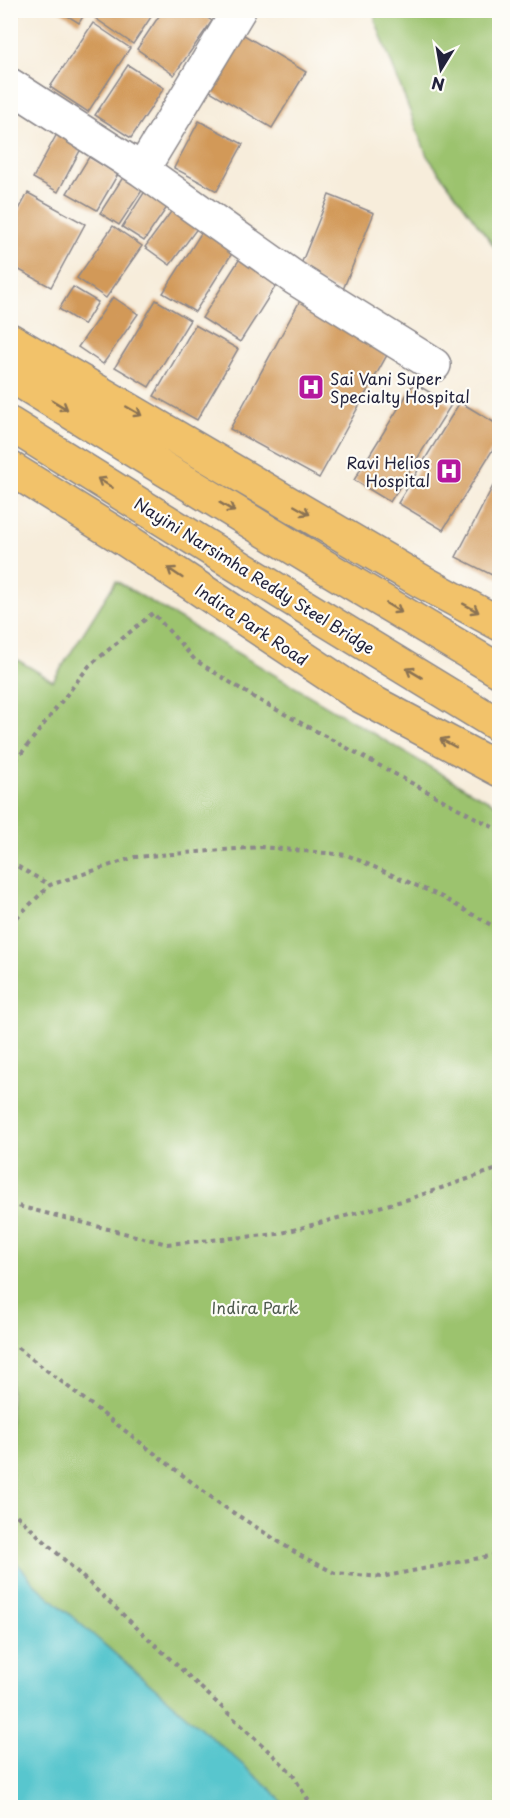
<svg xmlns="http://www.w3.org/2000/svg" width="510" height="1818" viewBox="0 0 510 1818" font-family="'Playpen Sans',sans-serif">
	<rect width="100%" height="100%" fill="#fdfcf7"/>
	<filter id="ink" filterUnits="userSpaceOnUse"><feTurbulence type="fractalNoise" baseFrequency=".0167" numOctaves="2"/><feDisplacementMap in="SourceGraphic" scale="12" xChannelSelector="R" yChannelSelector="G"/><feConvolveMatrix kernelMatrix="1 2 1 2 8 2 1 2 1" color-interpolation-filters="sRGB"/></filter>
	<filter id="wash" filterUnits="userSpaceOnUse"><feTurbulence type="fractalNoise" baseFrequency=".008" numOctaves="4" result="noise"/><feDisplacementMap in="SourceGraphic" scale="24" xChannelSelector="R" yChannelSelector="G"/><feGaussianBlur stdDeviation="1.35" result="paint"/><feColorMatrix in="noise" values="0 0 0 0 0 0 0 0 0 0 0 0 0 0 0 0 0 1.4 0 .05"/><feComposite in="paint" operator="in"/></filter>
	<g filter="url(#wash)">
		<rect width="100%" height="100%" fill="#f7eddb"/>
		<path fill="#9cc36e" stroke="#5f7254" stroke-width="1.5" d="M 376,11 L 499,11 L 499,253 L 427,156 L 375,20 Z
			M 116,581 L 472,792 L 499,806 L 499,1807 L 11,1808 L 11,656 L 53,681 Z"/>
		<path fill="#58c6ce" stroke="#3d7484" stroke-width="1.5" d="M 10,1555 L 37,1586 L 273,1791 L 285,1807 L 11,1807 Z"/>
		<g id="blocks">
			<path fill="#d29958" d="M 10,10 L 20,10 L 10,29 Z
				M 58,10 L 87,10 L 79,23 Z
				M 100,10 L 147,10 L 153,14 L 133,44 L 95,18 Z
				M 163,10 L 196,10 L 212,21 L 174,75 L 137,49 Z
				M 93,23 L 130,48 L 88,112 L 50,87 Z
				M 239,32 L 306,72 L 272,128 L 205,88 Z
				M 128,65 L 164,88 L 131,138 L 95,115 Z
				M 199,121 L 243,144 L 217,191 L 174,168 Z
				M 58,132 L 83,145 L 58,192 L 33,178 Z
				M 89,157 L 118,174 L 97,210 L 67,193 Z
				M 129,168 L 149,180 L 119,225 L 100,213 Z
				M 149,185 L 172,200 L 144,241 L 122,227 Z
				M 28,193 L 85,224 L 51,287 L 10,265 L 10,226 Z
				M 329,195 L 374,213 L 342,292 L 297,274 Z
				M 179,201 L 204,219 L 170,265 L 145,247 Z
				M 113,226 L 142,246 L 106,298 L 77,278 Z
				M 205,227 L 236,247 L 195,312 L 163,293 Z
				M 246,249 L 284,273 L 240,342 L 202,318 Z
				M 73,287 L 98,302 L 84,325 L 59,309 Z
				M 113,297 L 138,314 L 103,364 L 78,347 Z
				M 302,297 L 392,346 L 319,478 L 230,429 Z
				M 156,300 L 190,320 L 149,387 L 115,367 Z
				M 195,325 L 238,349 L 197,420 L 154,396 Z
				M 414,383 L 451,405 L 390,502 L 354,480 Z
				M 460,402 L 500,426 L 500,438 L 443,530 L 398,503 Z
				M 493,486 L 500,489 L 500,579 L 456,557 Z"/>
		</g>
	</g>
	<g filter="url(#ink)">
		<use href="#blocks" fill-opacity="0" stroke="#8c888b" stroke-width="1.5"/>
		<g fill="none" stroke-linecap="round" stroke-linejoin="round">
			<g stroke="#8c888b" stroke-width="36">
				<path id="minor" d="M 10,85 L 142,170 L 296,279 L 434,365
					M 142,170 L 239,10"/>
			</g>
			<g stroke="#8c888b" stroke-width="36">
				<path id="major" d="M 10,340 L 421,581 L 500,624
					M 10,375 L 312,559 L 500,671
					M 10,424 L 256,577 L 500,726
					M 10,468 L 126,540 L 361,696 L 500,770"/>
			</g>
			<path stroke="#8c888b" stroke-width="4" stroke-dasharray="4.5 4.5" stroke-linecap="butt" d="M 10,768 L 89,666 L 153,613 L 195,660 L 255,698 L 500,831
				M 10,862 L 50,885
				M 10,924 L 50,885 L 135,857 L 261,847 L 347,855 L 440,896 L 500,930
				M 10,1204 L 167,1244 L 278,1234 L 409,1199 L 500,1168
				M 10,1342 L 220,1504 L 301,1556 L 335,1573 L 381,1577 L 500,1554
				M 10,1509 L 291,1772 L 313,1808"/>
			<use href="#minor" stroke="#fff" stroke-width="33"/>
			<use href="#major" stroke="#f2c26a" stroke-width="33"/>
		</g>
		<defs><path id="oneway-shaft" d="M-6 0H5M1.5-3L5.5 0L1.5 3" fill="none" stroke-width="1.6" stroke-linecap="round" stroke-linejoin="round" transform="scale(1.5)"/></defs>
		<g stroke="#8a7252">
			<use href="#oneway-shaft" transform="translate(60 405) rotate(31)"/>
			<use href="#oneway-shaft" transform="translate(134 411) rotate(30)"/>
			<use href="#oneway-shaft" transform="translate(105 483) rotate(-148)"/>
			<use href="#oneway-shaft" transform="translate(227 507) rotate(31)"/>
			<use href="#oneway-shaft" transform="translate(302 510) rotate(30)"/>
			<use href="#oneway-shaft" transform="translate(175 573) rotate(-146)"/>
			<use href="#oneway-shaft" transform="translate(394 608) rotate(31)"/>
			<use href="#oneway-shaft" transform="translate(471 608) rotate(29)"/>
			<use href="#oneway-shaft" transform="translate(414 673) rotate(-149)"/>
			<use href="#oneway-shaft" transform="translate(448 743) rotate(-152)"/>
		</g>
	</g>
	<defs>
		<g id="hospital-square" transform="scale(1.35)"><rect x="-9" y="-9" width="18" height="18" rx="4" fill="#b5179e" stroke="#fdfcf7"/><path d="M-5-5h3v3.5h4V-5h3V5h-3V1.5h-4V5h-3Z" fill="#fff"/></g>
	</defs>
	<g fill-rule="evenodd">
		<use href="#hospital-square" x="311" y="387"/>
		<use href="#hospital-square" x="449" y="471"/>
	</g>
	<g text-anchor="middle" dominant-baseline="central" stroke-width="4.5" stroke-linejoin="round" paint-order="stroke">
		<g font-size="16" fill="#22223b" stroke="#fdfcf7" text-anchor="start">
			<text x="330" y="378">Sai Vani Super<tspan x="330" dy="18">Specialty Hospital</tspan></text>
			<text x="430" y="462" text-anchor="end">Ravi Helios<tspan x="430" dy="18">Hospital</tspan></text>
		</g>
		<g font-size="16" fill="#22223b" stroke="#fdfcf7">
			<text transform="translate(255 575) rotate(32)">Nayini Narsimha Reddy Steel Bridge</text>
			<text transform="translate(252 624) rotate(34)">Indira Park Road</text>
		</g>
		<g font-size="16" fill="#4d5a4d" stroke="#fdfcf7">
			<text x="255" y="1307">Indira Park</text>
		</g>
	</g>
	<rect width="510" height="1818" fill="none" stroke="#fdfcf7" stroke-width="36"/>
	<g transform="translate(441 69) rotate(191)" stroke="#fdfcf7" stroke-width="4.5" paint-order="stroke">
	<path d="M0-4.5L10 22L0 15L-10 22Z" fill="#22223b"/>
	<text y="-9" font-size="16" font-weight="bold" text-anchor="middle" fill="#22223b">N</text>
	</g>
</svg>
